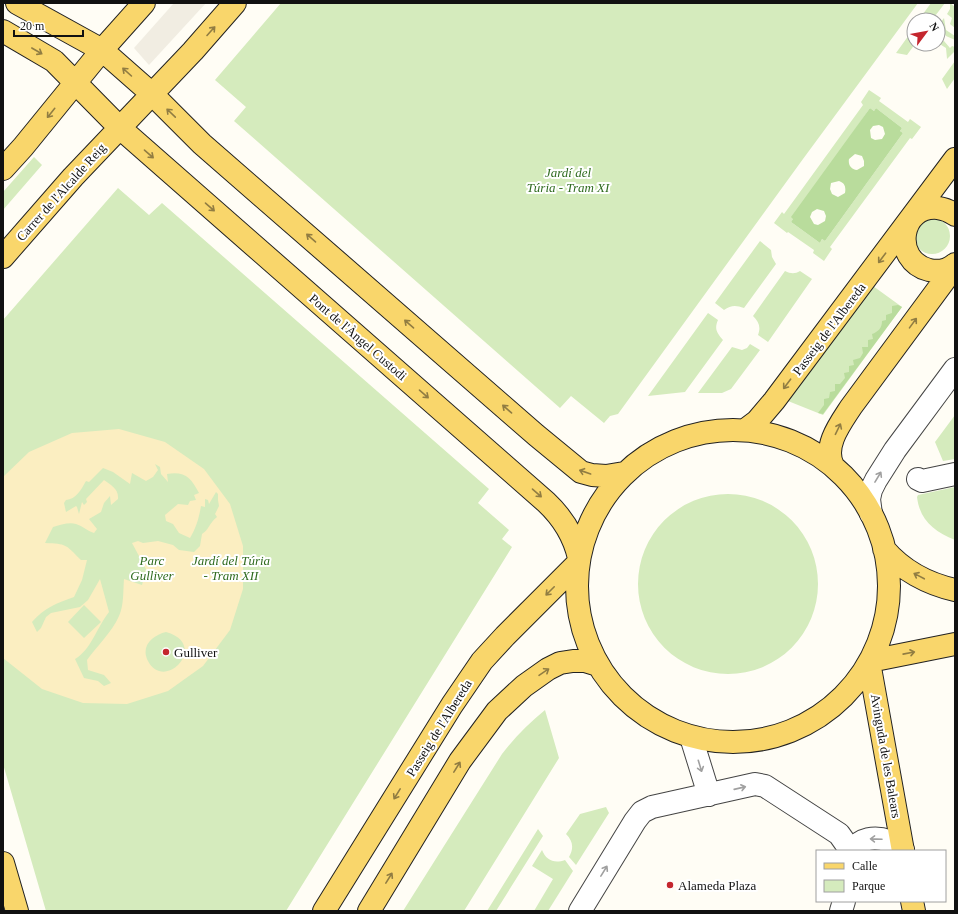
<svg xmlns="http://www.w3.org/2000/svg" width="958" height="914" viewBox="0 0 958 914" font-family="'Times New Roman',serif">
	<rect width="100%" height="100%" fill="#fffdf5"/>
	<path fill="#d5ebbd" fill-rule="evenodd" d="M 281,3 L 918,3 L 803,159 L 618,414 L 610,416 L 604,423 L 571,396 L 560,408 L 234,121 L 246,107 L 215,80 Z
		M 931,3 L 945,3 L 932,20 L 925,20 L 925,18 L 923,14 Z
		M 950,3 L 955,7 L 955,28 L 950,24 L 952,18 L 947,14 L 950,9 Z
		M 944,18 L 946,30 L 955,36 L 955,40 L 946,36 L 941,29 L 938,30 L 938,26 Z
		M 914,28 L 915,44 L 907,55 L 896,53 Z
		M 938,38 L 944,41 L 950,48 L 952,46 L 955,47 L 955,51 L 947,59 L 946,48 L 938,43 Z
		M 955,61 L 955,78 L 947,89 L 942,79 Z
		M 869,90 L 881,98 L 879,101 L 908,122 L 910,119 L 921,127 L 912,139 L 910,138 L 830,247 L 832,249 L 824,261 L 813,253 L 814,250 L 788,232 L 787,233 L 774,223 L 782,212 L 784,214 L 863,105 L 861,102 ZM 870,108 L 874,111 L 876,108 L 902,128 L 900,131 L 903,133 L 825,241 L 822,239 L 820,243 L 791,222 Z
		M 34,157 L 42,165 L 3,210 L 3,192 Z
		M 118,188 L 149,215 L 162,203 L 489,489 L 478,503 L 509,530 L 502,539 L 512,547 L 286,911 L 46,911 L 3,764 L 3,320 Z
		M914 236a18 18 0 1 1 36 0a18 18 0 1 1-36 0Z
		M 760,241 L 771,250 L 772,257 L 776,264 L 744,308 C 736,305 731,305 724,310 L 715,303 Z
		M 785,271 C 791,274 795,274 800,271 L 812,279 L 768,342 L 758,335 C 761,327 759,322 753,316 Z
		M 873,286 L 902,307 L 823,415 L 788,401 Z
		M 708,313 L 718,320 C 714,329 717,333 723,340 L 685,392 L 648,396 Z
		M 750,344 L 760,350 L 731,389 L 722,393 L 698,393 L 732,347 L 742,350 L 747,348 Z
		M 955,415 L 955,459 L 943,461 L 935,442 Z
		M 955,487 L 955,540 C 934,531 920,521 917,497 L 918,495 Z
		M638 584a90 90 0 1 1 180 0a90 90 0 1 1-180 0Z
		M 545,710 L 559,758 L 464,911 L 403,911 L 502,754 C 515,737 529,723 545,710 Z
		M 606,807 L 609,813 L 576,865 L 569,857 C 574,848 573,841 566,834 L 580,814 Z
		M 538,829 L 543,836 L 496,911 L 487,911 Z
		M 542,850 C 546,860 554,864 565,860 L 573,871 L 548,911 L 534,911 L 553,879 L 532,866 Z"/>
	<path fill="#b9dc9c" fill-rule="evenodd" d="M 870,108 L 874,111 L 876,108 L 902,128 L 900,131 L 903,133 L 825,241 L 822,239 L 820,243 L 791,222 L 793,219 L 791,217 ZM 879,125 L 883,127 L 885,134 L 882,139 L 875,140 L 871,138 L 870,130 L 873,126 ZM 855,154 L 862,156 L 864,161 L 864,166 L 857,170 C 851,169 848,165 849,159 ZM 839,181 C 845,183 846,187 845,193 L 838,197 L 832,194 L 830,189 L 831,183 ZM 817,209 L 824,211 L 826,216 L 825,221 L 818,225 L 814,224 L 810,217 L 812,212 Z
		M 898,305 L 902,307 L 823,414 L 818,413 L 824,405 L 824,399 L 829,398 L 830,392 L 835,391 L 835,384 L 840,384 L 845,378 L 844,373 L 849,372 L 849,366 L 854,365 L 853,360 L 860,358 L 863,353 L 862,347 L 868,347 L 868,340 L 873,339 L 872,334 C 878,332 882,328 882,321 L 886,320 L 886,315 L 892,313 L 892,306 Z"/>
	<path fill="#fbeec1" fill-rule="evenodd" d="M 119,429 L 165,442 L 204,469 L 230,504 L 243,546 L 243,589 L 230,630 L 203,666 L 168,691 L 127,704 L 83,703 L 42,689 L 3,658 L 3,477 L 29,452 L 72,433 ZM 155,464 L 160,467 L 161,474 L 168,482 L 167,474 C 185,471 191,478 199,493 L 194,495 L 196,500 L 190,501 L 188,505 L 178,504 L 165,515 L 166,521 L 173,524 L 179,533 L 190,538 C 196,528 199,518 201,506 L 205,507 L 205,499 L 208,500 L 209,504 L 216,492 L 218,494 L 218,500 L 219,506 L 215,514 L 217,517 C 209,523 209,530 202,534 L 200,546 L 194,552 L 179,550 L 173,545 L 158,541 L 143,543 L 138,541 L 132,543 L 146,569 L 142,585 L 124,579 C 123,591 124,605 119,616 C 112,632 97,646 87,660 L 88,670 L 104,675 L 111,683 L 104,686 L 98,681 L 84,678 L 75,659 C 91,650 97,627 109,612 L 100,579 L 88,600 L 80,607 L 51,613 L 46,617 L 41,628 L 37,632 L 32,622 C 44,608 57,603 74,597 L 82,580 L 87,560 L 81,560 C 65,544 67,544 45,543 L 53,527 C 60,525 69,522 76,524 C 83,526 87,531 94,533 L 97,529 L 89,519 L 101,512 L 104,503 L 110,496 L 111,505 L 118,499 C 119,489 111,485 104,480 L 86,499 L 87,502 L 84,505 L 82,502 L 79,514 L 77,507 L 76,506 L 66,512 L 64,503 L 66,500 C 76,499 81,490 86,481 L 89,482 L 103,468 L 113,472 L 130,484 L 132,473 L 146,481 L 153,477 L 158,470 ZM 84,605 L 101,622 L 84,638 L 68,622 ZM 166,632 C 210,644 165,693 148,661 C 140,646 153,635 166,632 Z"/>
	<path fill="#f1ede2" d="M 174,3 L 206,3 L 149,65 L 134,48 Z"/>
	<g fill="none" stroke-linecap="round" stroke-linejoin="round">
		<g stroke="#444" stroke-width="24">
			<path id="minor" d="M 918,479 L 922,481 L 955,474
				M 871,514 L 869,499 L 871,490 L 876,480 L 895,450 L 955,369
				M 691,737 L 709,795
				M 852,851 C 860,838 875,836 889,841 C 894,842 898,847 903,850
				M 580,911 L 635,821 L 642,812 L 652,807 L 755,784 L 765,786 L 839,834 L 851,851
				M 841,911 L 844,901"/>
		</g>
		<g stroke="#222" stroke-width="24">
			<path id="major" d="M 17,3 L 102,50 L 152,94 L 202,144 L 536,435 L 581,472 L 592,475 L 606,476 L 624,473
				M 3,31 L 54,61 L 120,128 L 546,502 C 562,517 574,536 579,558
				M 3,169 L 23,147 L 102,50 L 144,3
				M 955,215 C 950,211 945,209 938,208 C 900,204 891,260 929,270 C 938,272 948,270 955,264
				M 3,257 L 73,177 L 193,51 L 235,3
				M 745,430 L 757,421 L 774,401 L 955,159
				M577 586a156 156 0 1 1 312 0a156 156 0 1 1-312 0Z
				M 833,466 C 823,446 840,424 851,407 L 955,266
				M 884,549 C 902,570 928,584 955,590
				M 870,661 L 955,644
				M 869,662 L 903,851
				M 3,863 L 17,911
				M 912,901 L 914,911
				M 324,911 L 452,705 L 482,661 L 505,636 L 578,563
				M 369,911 L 460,761 L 497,711 L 524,686 L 548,669 L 560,663 L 573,661 L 585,661 L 598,665"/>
		</g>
		<use href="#minor" stroke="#fff" stroke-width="22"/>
		<use href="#major" stroke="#f9d66b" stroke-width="22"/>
	</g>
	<defs><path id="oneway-shaft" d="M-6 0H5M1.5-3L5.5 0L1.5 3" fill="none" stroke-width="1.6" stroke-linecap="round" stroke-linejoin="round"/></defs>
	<g stroke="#917d42">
		<use href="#oneway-shaft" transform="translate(211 31) rotate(-48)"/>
		<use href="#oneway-shaft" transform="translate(37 51) rotate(30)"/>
		<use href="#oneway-shaft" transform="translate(127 72) rotate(-138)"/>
		<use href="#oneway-shaft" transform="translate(51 113) rotate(129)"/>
		<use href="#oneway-shaft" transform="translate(171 113) rotate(-136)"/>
		<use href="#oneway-shaft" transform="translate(149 154) rotate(41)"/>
		<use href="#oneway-shaft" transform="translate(210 207) rotate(41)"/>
		<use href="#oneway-shaft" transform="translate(311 238) rotate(-139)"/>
		<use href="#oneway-shaft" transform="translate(882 258) rotate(127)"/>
		<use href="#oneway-shaft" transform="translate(913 323) rotate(-54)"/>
		<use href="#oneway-shaft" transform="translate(409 324) rotate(-139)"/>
		<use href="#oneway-shaft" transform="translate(787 384) rotate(127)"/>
		<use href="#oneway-shaft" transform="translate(424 394) rotate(41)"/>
		<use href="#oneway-shaft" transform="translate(507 409) rotate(-139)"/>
		<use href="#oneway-shaft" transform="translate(838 429) rotate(-64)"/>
		<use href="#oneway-shaft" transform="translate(585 472) rotate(-161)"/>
		<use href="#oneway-shaft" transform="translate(537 493) rotate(41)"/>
		<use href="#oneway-shaft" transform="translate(919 576) rotate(-152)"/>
		<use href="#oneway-shaft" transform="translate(550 591) rotate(135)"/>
		<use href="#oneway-shaft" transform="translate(909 653) rotate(-11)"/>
		<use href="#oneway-shaft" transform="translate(544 672) rotate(-34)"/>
		<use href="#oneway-shaft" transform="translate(457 767) rotate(-58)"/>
		<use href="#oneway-shaft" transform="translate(397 794) rotate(122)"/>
		<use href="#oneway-shaft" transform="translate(389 878) rotate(-58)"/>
	</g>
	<g stroke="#a0a0a0">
		<use href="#oneway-shaft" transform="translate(878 477) rotate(-59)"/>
		<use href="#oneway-shaft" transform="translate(700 766) rotate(73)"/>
		<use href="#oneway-shaft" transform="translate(740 788) rotate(-13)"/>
		<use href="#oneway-shaft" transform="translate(876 839) rotate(-178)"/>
		<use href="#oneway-shaft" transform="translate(604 871) rotate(-58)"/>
	</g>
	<g fill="#c4262e" stroke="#fff" stroke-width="1.5">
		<circle cx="166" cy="652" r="4"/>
		<circle cx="670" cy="885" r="4"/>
	</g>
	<g text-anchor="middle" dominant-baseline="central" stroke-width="4" stroke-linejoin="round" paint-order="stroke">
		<g font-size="13" font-style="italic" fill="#2f6b1f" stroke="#fff">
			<text x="568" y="172">Jardí del<tspan x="568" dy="15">Túria - Tram XI</tspan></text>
			<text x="152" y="560">Parc<tspan x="152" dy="15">Gulliver</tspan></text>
			<text x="231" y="560">Jardí del Túria<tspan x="231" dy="15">- Tram XII</tspan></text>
		</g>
		<g font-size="13" fill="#111" stroke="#fff">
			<text transform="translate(61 192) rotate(-48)">Carrer de l'Alcalde Reig</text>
			<text transform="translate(829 329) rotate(-53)">Passeig de l'Albereda</text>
			<text transform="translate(358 337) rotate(41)">Pont de l'Àngel Custodi</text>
			<text transform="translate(439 728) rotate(-58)">Passeig de l'Albereda</text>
			<text transform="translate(886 756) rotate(80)">Avinguda de les Balears</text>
		</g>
		<g font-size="13" fill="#111" stroke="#fff" text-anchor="start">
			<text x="174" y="652">Gulliver</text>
			<text x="678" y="885">Alameda Plaza</text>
		</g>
	</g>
	<rect width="958" height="914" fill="none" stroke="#111111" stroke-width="8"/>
	<rect x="816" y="850" width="130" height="52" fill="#ffffff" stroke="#a0a0a0"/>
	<rect x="824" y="863" width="20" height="6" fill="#f9d66b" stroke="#a0a0a0"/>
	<text x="852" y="870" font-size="12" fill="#111111">Calle</text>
	<rect x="824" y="880" width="20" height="12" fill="#d5ebbd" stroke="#a0a0a0"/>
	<text x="852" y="890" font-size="12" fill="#111111">Parque</text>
	<g transform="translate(926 32) rotate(58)"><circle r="19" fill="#ffffff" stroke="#a0a0a0"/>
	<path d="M0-3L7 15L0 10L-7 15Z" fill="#c4262e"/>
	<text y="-6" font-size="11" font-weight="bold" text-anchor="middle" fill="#111111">N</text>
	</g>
	<path d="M14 30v6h69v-6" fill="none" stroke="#111111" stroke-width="2"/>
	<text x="20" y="30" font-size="12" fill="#111111" stroke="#ffffff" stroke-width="3" paint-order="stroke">20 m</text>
</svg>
